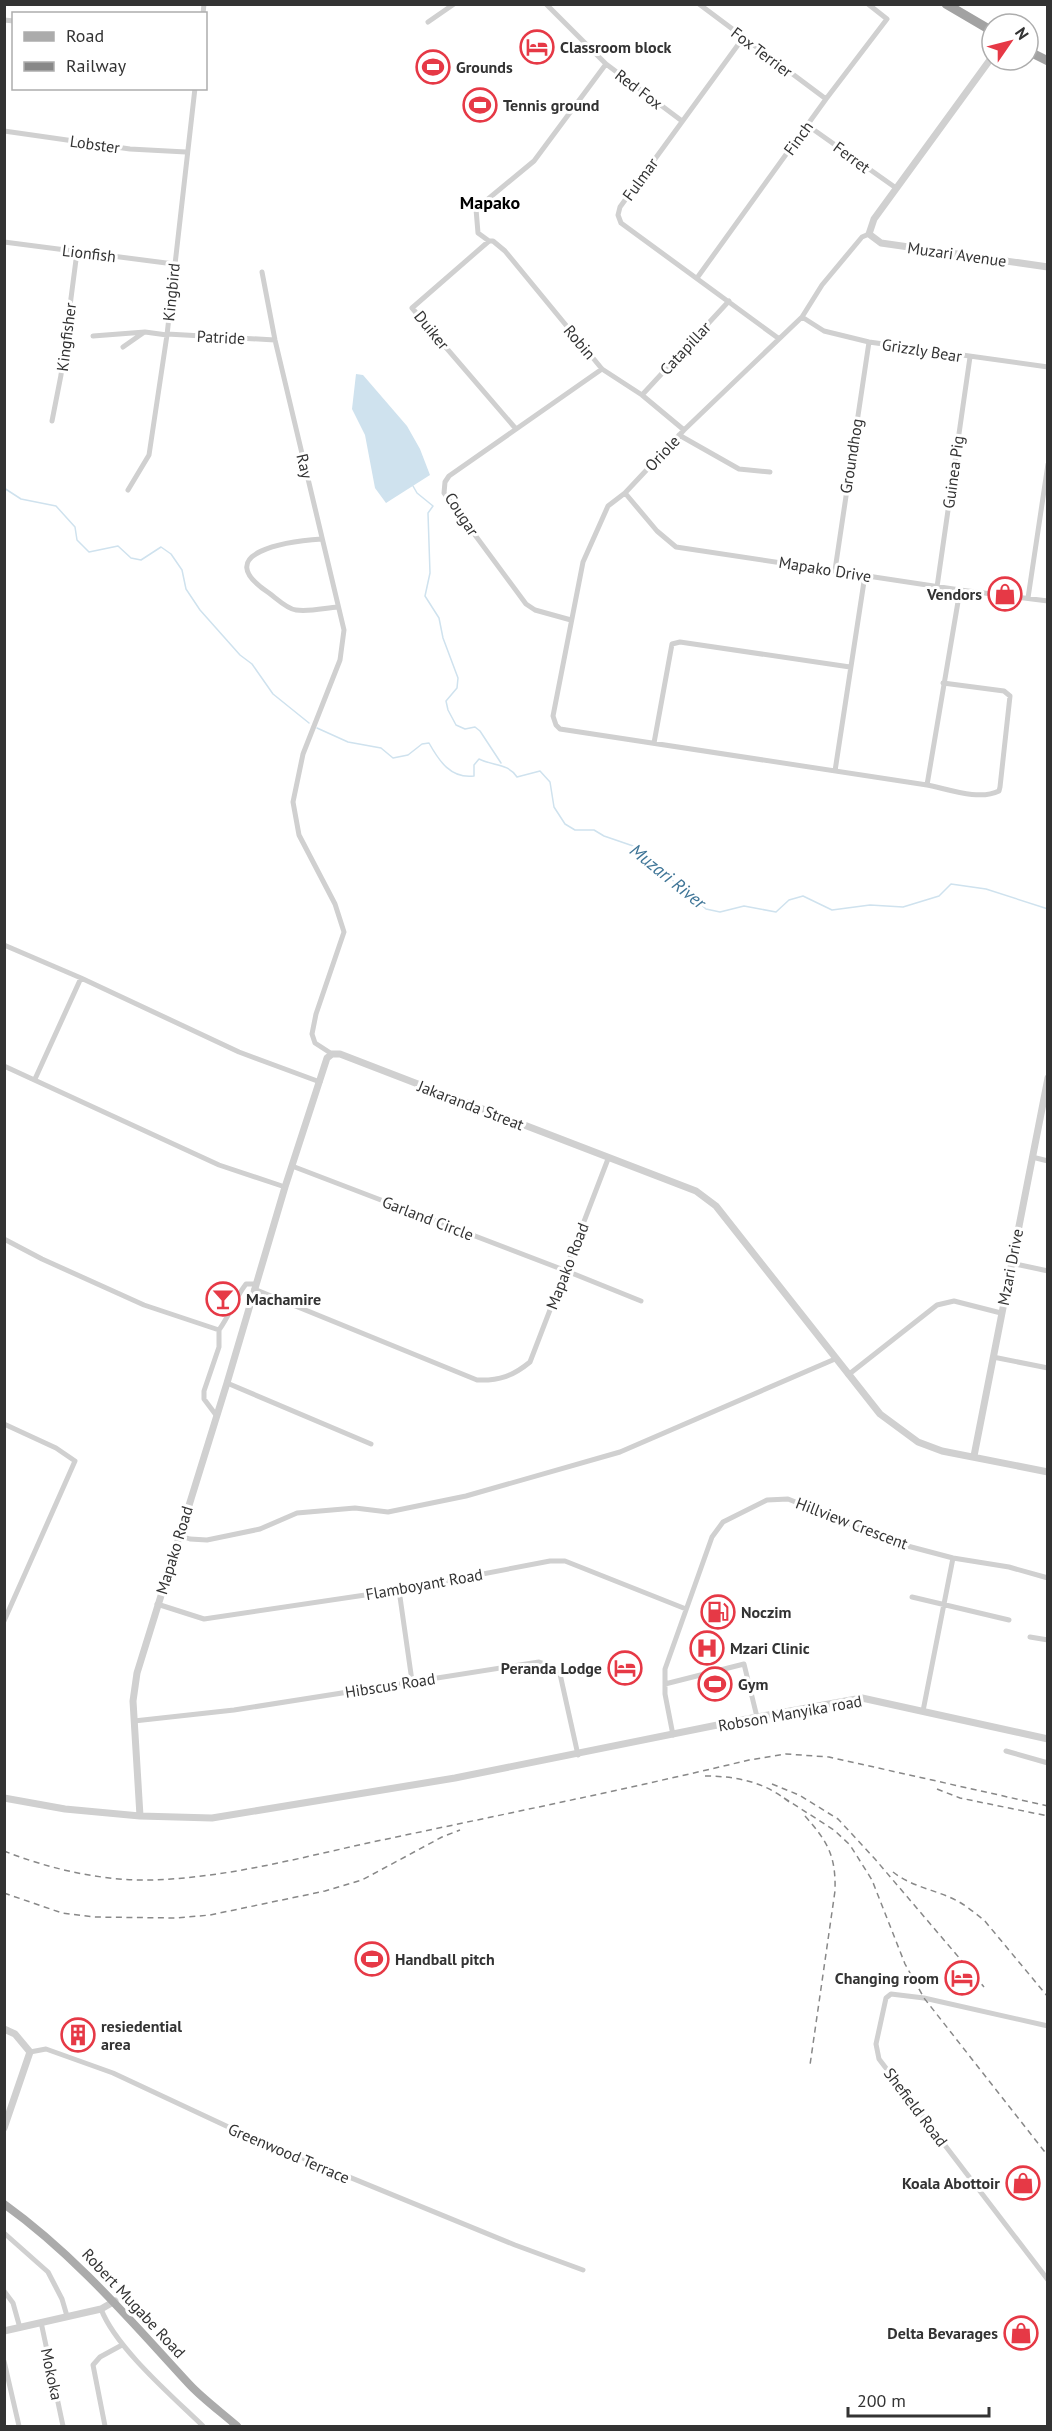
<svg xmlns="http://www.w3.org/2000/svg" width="1052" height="2431" viewBox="0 0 1052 2431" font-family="'PT Sans',sans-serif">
	<rect width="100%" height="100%" fill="#fff"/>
	<path fill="#cfe2ee" d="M 356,374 L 363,375 L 407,426 L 420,449 L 430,475 L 386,503 L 375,488 L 365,435 L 352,409 Z"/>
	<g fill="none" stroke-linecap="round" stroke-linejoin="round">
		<path stroke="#cfe2ee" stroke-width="1.5" d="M 413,486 L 417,493 L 433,506 L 428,513 L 430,573 L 425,596 L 439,618 L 443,638 L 458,678 L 457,688 L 446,701 L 448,710 L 456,725 L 465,729 L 475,727 L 480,731 L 501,763
			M 4,488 L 21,499 L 56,506 L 75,527 L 77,540 L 89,552 L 118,546 L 131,558 L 141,560 L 161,547 L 171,554 L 182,570 L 186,589 L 200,610 L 240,655 L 252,664 L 273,694 L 309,723
			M 317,728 L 348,742 L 381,748 L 393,758 L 408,755 L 422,744 L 429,743 C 439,761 451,779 474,776 L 474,765 L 479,759 C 493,766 508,763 517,777 L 540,771 L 550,782 L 554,807 L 565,824 L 575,830 L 594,830 L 604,836 L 639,848 L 657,867 L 706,909 L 720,912 L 744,906 L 776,912 L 789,900 L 803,896 L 832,910 L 870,905 L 903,907 L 939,896 L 951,884 L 986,889 L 1048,909"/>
		<path stroke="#d0d0d0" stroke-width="5" d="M 546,4 L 606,64 L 682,121
			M 699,4 L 826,99
			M 203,14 L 204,4
			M 4,20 L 14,21
			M 428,22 L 454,4
			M 743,38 L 620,207 L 618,215 L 621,223 L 778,338
			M 606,64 L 534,161 L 476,209 L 478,233 L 489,241 L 493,241 L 505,251 L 602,369 L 642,395 L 684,430
			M 807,125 L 896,188
			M 4,131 L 130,149 L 186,152
			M 869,234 L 862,237 L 822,285 L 802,317 L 684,430 L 625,493 L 608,506 L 583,562 L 553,716 L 556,725 L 560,729 L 927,785 C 948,789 979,801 999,791 L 1000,787 L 1010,696 L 1004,691 L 943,683
			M 489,241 L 412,308 L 516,429
			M 4,242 L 174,264
			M 262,272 L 275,340 L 344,630 L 340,660 L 303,754 L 293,802 L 299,835 L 335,904 L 344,932 L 316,1014 L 312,1034 L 315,1043 L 332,1054
			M 697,278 L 826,99 L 887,19 L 868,4
			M 802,317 L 824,331 L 869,342 L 1048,367
			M 167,334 L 275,340
			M 93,336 L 145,332 L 167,335
			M 123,347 L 143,333
			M 642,395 L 729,301
			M 52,421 L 61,375 L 77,252
			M 679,435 L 739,469 L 770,472
			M 128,490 L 149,455 L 167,335 L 195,88
			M 625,493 L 657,531 L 676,547 L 960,590 L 1048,601
			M 322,539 C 291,541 207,552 269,593 C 276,598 287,609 296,610 C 309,612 325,608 338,607
			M 835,570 L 869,342
			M 937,587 L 970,357
			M 1028,598 L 1048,464
			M 571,620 L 535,610 L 526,604 L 444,493 L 445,482 L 449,476 L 602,369
			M 654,743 L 672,644 L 680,642 L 850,667
			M 835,771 L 865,575
			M 927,785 L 960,590
			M 4,945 L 81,978 L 239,1052 L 320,1082
			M 4,1066 L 219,1165 L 285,1187
			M 35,1079 L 81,978
			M 1032,1157 L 1048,1161
			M 292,1166 L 564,1270 L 641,1301
			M 4,1239 L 42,1259 L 144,1305 L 219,1330 C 230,1315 235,1298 246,1284 L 256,1284
			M 1011,1263 L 1048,1271
			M 254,1289 L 477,1380 C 499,1381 513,1376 530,1362 L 608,1159
			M 993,1357 L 1048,1368
			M 848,1375 L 937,1305 L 954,1301 L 1001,1313
			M 227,1383 L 371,1444
			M 216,1415 L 204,1399 L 204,1391 L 219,1347 L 219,1330
			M 4,1424 L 56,1448 L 75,1461 L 4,1621
			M 178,1535 L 190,1539 L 207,1540 L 260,1529 L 297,1513 L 355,1508 L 388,1512 L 466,1496 L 620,1452 L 835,1359
			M 399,1590 L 412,1681
			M 912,1597 L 1009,1620
			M 157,1604 L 204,1619 L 399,1590 L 550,1561 L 565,1561 L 686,1609
			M 1030,1637 L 1048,1640
			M 665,1684 L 744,1664 L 757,1717
			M 923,1711 L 953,1558
			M 134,1721 L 234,1710 L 539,1662 L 551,1666 L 560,1674 L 578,1755
			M 673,1735 L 665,1694 L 665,1669 L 712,1537 L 723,1522 L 767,1500 L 788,1499 L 900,1544 L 953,1558 L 1009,1567 L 1048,1578
			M 1006,1751 L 1048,1763
			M 1048,2026 L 924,1998 L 891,1994 L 886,1998 L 876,2044 L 879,2059 L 1048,2280
			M 30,2052 L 46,2049 L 113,2073 L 237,2131 L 515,2245 L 583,2270
			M 4,2233 L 48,2272 L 62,2299 L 67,2316
			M 4,2291 L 13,2303 L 20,2328
			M 101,2309 C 116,2348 172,2396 203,2426
			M 41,2322 L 63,2426
			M 4,2361 L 19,2426
			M 105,2426 L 93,2365 L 100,2357 L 122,2345"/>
		<path stroke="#d0d0d0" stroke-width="7" d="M 992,57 L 874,219 L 869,234 L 881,243 L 1048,267
			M 974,1456 L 1048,1078
			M 4,1798 L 65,1809 L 140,1816 L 212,1818 L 455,1778 L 757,1717 L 862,1698 L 1048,1739
			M 140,1816 L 133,1701 L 137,1673 L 227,1383 L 285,1187 L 327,1058 L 332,1054 L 340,1054 L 696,1191 L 716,1206 L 880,1414 L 918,1442 L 942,1451 L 1048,1472
			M 4,2029 L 15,2034 L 30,2052 L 4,2128
			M 4,2331 L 101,2309 L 115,2301"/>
		<path stroke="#ababab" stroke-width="8" d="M 4,2204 C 75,2255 130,2320 189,2384 C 203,2399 221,2412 237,2426"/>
		<path stroke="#a2a2a2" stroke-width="9" d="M 946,4 L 992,31
			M 1028,51 L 1048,61"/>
		<path stroke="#888" stroke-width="1.5" stroke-dasharray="6 4.5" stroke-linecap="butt" d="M 705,1776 C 736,1776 765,1782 789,1802
			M 772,1784 L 799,1795 L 838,1819 L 875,1859 L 984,1987
			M 937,1789 L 960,1798 L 1048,1816
			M 784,1798 L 834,1830 L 850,1845 L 872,1880 L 905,1964 L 924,1998 L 1048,2156
			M 805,1816 C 828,1842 836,1856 835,1891 L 810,2065
			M 4,1851 C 49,1869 103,1881 150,1880 C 229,1878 306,1856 382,1840 C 505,1814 628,1789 749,1760 L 786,1754 L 829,1757 L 1048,1806
			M 893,1872 C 913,1888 939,1890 961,1903 C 969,1908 976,1914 984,1920 L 1048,1997
			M 4,1893 L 62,1913 L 94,1917 L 176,1918 L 210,1915 L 325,1891 L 362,1880 L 442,1837 L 460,1830"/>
	</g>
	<defs>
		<g id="hotel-ring" transform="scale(1.725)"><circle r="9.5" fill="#fff" stroke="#e63946" stroke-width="1.5"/><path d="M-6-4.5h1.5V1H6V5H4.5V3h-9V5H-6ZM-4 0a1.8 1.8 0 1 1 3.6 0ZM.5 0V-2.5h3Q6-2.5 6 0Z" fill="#e63946"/></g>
		<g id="stadium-ring" transform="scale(1.725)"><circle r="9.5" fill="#fff" stroke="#e63946" stroke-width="1.5"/><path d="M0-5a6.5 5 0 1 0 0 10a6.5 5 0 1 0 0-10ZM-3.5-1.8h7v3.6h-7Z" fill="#e63946"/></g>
		<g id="shop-ring" transform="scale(1.725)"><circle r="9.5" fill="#fff" stroke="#e63946" stroke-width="1.5"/><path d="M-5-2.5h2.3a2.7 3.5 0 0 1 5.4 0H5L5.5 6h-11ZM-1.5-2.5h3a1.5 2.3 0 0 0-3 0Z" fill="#e63946"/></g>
		<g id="bar-ring" transform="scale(1.725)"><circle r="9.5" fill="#fff" stroke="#e63946" stroke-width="1.5"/><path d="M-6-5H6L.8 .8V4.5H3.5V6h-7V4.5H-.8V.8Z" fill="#e63946"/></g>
		<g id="fuel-ring" transform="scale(1.725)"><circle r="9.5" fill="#fff" stroke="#e63946" stroke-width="1.5"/><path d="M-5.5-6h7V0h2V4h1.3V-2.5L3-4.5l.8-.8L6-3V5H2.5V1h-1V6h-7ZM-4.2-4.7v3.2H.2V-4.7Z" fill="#e63946"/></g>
		<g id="hospital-ring" transform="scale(1.725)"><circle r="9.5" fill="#fff" stroke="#e63946" stroke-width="1.5"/><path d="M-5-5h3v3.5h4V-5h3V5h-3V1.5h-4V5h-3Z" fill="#e63946"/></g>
		<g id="building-ring" transform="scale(1.725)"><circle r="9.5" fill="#fff" stroke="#e63946" stroke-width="1.5"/><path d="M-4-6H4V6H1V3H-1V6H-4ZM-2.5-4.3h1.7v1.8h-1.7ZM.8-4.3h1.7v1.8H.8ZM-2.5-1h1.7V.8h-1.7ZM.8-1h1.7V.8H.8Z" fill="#e63946"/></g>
	</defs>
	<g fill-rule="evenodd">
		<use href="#hotel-ring" x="537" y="47"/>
		<use href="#stadium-ring" x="433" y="67"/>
		<use href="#stadium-ring" x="480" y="105"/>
		<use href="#shop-ring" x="1005" y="594"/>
		<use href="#bar-ring" x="223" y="1299"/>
		<use href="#fuel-ring" x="718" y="1612"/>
		<use href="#hospital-ring" x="707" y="1648"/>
		<use href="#hotel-ring" x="625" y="1668"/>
		<use href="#stadium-ring" x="715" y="1684"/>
		<use href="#stadium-ring" x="372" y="1959"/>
		<use href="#hotel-ring" x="962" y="1978"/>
		<use href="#building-ring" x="78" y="2035"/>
		<use href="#shop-ring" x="1023" y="2183"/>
		<use href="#shop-ring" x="1021" y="2333"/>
	</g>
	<g text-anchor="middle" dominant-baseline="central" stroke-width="6" stroke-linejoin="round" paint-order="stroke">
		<g font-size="16" font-weight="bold" fill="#333" stroke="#fff" text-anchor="start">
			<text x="560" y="47">Classroom block</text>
			<text x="456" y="67">Grounds</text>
			<text x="503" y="105">Tennis ground</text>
			<text x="982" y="594" text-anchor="end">Vendors</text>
			<text x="246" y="1299">Machamire</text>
			<text x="741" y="1612">Noczim</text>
			<text x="730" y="1648">Mzari Clinic</text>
			<text x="602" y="1668" text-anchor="end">Peranda Lodge</text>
			<text x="738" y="1684">Gym</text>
			<text x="395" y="1959">Handball pitch</text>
			<text x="939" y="1978" text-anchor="end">Changing room</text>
			<text x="101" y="2026">resiedential<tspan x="101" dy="18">area</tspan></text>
			<text x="1000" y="2183" text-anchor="end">Koala Abottoir</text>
			<text x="998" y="2333" text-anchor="end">Delta Bevarages</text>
		</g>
		<g font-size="16" fill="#333" stroke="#fff">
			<text transform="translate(762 52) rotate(37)">Fox Terrier</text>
			<text transform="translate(639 89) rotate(37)">Red Fox</text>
			<text transform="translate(798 138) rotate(-54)">Finch</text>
			<text transform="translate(95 144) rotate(8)">Lobster</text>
			<text transform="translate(852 157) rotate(36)">Ferret</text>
			<text transform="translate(640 179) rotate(-54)">Fulmar</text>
			<text transform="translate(89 253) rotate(7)">Lionfish</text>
			<text transform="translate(957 254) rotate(8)">Muzari Avenue</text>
			<text transform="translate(171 292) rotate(-84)">Kingbird</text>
			<text transform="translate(432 330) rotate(51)">Duiker</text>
			<text transform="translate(66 337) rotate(-83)">Kingfisher</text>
			<text transform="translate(221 337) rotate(3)">Patride</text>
			<text transform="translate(580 342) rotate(50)">Robin</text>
			<text transform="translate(685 348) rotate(-47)">Catapillar</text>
			<text transform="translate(922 350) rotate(9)">Grizzly Bear</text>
			<text transform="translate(662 453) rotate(-47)">Oriole</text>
			<text transform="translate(851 456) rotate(-81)">Groundhog</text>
			<text transform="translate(305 466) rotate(77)">Ray</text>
			<text transform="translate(953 472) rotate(-82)">Guinea Pig</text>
			<text transform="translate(462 514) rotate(57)">Cougar</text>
			<text transform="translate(825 569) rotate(9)">Mapako Drive</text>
			<text transform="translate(471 1105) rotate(21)">Jakaranda Streat</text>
			<text transform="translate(428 1218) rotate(21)">Garland Circle</text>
			<text transform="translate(567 1266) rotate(-69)">Mapako Road</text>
			<text transform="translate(1010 1267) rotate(-79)">Mzari Drive</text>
			<text transform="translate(852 1523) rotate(21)">Hillview Crescent</text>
			<text transform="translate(174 1550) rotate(-73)">Mapako Road</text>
			<text transform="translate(424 1584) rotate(-10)">Flamboyant Road</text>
			<text transform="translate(390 1685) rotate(-9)">Hibscus Road</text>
			<text transform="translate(790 1713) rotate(-10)">Robson Manyika road</text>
			<text transform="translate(916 2107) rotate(53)">Shefield Road</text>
			<text transform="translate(289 2153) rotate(23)">Greenwood Terrace</text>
			<text transform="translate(134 2303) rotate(47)">Robert Mugabe Road</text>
			<text transform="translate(52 2374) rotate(78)">Mokoka</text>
		</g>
		<g font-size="18" font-weight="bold" fill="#000" stroke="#fff">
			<text x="490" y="202">Mapako</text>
		</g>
		<g font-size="18" font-style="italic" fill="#3f7597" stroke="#fff">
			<text transform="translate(668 876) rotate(39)">Muzari River</text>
		</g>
	</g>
	<rect width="1052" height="2431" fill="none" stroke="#333333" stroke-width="12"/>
	<rect x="12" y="12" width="195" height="78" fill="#ffffff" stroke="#adadad" stroke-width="1.5"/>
	<rect x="24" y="32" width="30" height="9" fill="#ababab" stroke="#adadad" stroke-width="1.5"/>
	<text x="66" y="42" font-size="18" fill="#333333">Road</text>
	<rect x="24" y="62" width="30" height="9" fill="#888888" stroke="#adadad" stroke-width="1.5"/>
	<text x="66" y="72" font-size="18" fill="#333333">Railway</text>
	<g transform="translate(1010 42) rotate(55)"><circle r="28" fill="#ffffff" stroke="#adadad" stroke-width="1.5"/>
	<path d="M0-4.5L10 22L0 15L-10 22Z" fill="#e63946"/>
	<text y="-9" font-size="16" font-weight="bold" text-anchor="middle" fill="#333333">N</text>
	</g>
	<path d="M848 2407v9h141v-9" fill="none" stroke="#333333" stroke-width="3"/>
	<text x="857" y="2407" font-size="18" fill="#333333" stroke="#ffffff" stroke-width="4.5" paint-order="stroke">200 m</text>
</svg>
